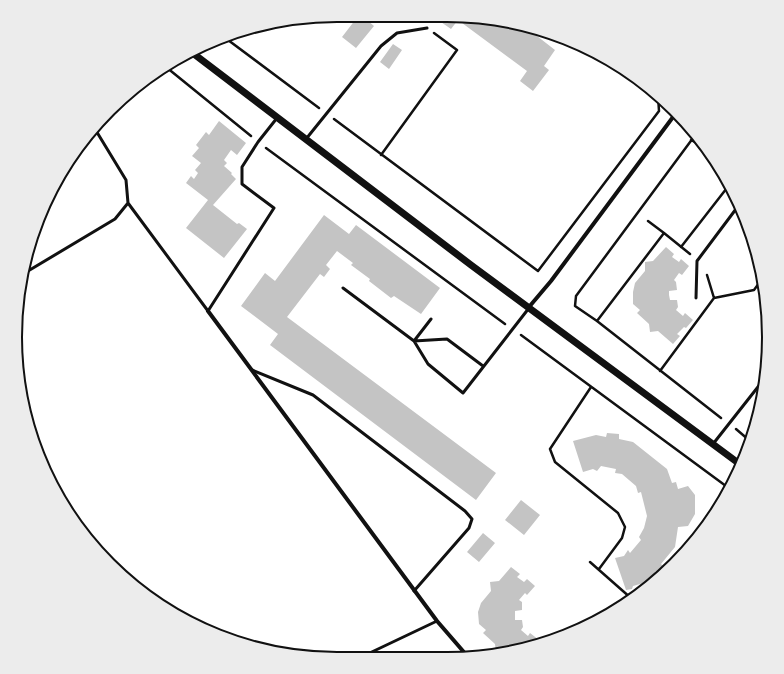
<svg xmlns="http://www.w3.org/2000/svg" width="784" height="674" viewBox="0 0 784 674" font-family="Lora,serif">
	<rect width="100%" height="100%" fill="#fff"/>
	<path fill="#c4c4c4" d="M 359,15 L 361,15 L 374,26 L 356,48 L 342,37 Z
		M 441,17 L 489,18 L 528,29 L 555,50 L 544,66 L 549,70 L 533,91 L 520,81 L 527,71 L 458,20 L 451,29 L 438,20 Z
		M 393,44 L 402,50 L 389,69 L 380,62 Z
		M 219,121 L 246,143 L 237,155 L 231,150 L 224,160 L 227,163 L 224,166 L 232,173 L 231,174 L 236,179 L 213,205 L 237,224 L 239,223 L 247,229 L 224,258 L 186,228 L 208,200 L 186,183 L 191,176 L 194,179 L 198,173 L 195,170 L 201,163 L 192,156 L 199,148 L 196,145 L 206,132 L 209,135 Z
		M 324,215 L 349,234 L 356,225 L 440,288 L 421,314 L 394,296 L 391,298 L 369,281 L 370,279 L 351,265 L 353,263 L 337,251 L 326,265 L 330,269 L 324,277 L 320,274 L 287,317 L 496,473 L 476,500 L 270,345 L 278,334 L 241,306 L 265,273 L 275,281 Z
		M 666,247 L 674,254 L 672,257 L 679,262 L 681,259 L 689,266 L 682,275 L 679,273 L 674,280 L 676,282 L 677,290 L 669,291 L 669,295 L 670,300 L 677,300 L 678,307 L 676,310 L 683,316 L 685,313 L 693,320 L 686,328 L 684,327 L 677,334 L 680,336 L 673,344 L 658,331 L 650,332 L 649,324 L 637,313 L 640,310 L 633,304 L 633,292 L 635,283 L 645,271 L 645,262 L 653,261 Z
		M 607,433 L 619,434 L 619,439 L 633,442 L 667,469 L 672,483 L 676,482 L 678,489 L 688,486 L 695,495 L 695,514 L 688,526 L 678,527 L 675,547 L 661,564 L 664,567 L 659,574 L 656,571 L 647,582 L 633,586 L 632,589 L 626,590 L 615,558 L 624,556 L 628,550 L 630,553 L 641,540 L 639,537 L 644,528 L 647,516 L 641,492 L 638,493 L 636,486 L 622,474 L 615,473 L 616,469 L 601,466 L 597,471 L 593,469 L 583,472 L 573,441 L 596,435 L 606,437 Z
		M 521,500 L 540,515 L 524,535 L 505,520 Z
		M 483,533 L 495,543 L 479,562 L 467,552 Z
		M 511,567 L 520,574 L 517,577 L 524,582 L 527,579 L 535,586 L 527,595 L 525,593 L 519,600 L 522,602 L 522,610 L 515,611 L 515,620 L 522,620 L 523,627 L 521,630 L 528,636 L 530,633 L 539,640 L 535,645 L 502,652 L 496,652 L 495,644 L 483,633 L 486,630 L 479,624 L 478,612 L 481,603 L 491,591 L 490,582 L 499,581 Z"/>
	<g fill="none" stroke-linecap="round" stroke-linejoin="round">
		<path stroke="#111" stroke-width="2.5" d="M 224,37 L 319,108
			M 166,67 L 251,136
			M 334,119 L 538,271 L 659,111 L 658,96
			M 696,134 L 576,296 L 575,306 L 597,321 L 721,418
			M 691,140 L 706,148
			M 266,148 L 505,324
			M 381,155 L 457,50 L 434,33
			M 648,221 L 664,233
			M 681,247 L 730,184
			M 714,298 L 754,290 L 762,279
			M 597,321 L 664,233 L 690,254
			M 521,335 L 730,489
			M 660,371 L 714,298 L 707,275
			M 591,387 L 550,449 L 555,462 L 618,513 L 625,527 L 622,538 L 599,569
			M 736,429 L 750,441
			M 590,562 L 632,599
			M 562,637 L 569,629"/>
		<path stroke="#111" stroke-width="3" d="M 95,129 L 126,180 L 128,203 L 208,311 L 274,208 L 242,184 L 242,167 L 258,142 L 277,118
			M 306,139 L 381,46 L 397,33 L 427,28
			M 23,274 L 115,219 L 128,203
			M 343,288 L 414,341 L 428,364 L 463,393 L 529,308
			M 696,298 L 697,261 L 739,205
			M 414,341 L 447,339 L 483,366
			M 414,341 L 431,319
			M 252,370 L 313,395 L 465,511 L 472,519 L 469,528 L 414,591
			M 713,444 L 765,378
			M 357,659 L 437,621"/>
		<path stroke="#111" stroke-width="4" d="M 529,307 L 551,281 L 676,113
			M 208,311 L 437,621 L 469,658"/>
		<path stroke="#111" stroke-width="7" d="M 190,51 L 471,265 L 741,465"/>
	</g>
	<path d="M0 0H784V674H0ZM337 22H447A315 315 0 0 1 762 337V337A315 315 0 0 1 447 652H337A315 315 0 0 1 22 337V337A315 315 0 0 1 337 22Z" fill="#ececec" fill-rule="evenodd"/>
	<path fill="none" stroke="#111" stroke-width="2" d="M337 22H447A315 315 0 0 1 762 337V337A315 315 0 0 1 447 652H337A315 315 0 0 1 22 337V337A315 315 0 0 1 337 22Z"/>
</svg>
